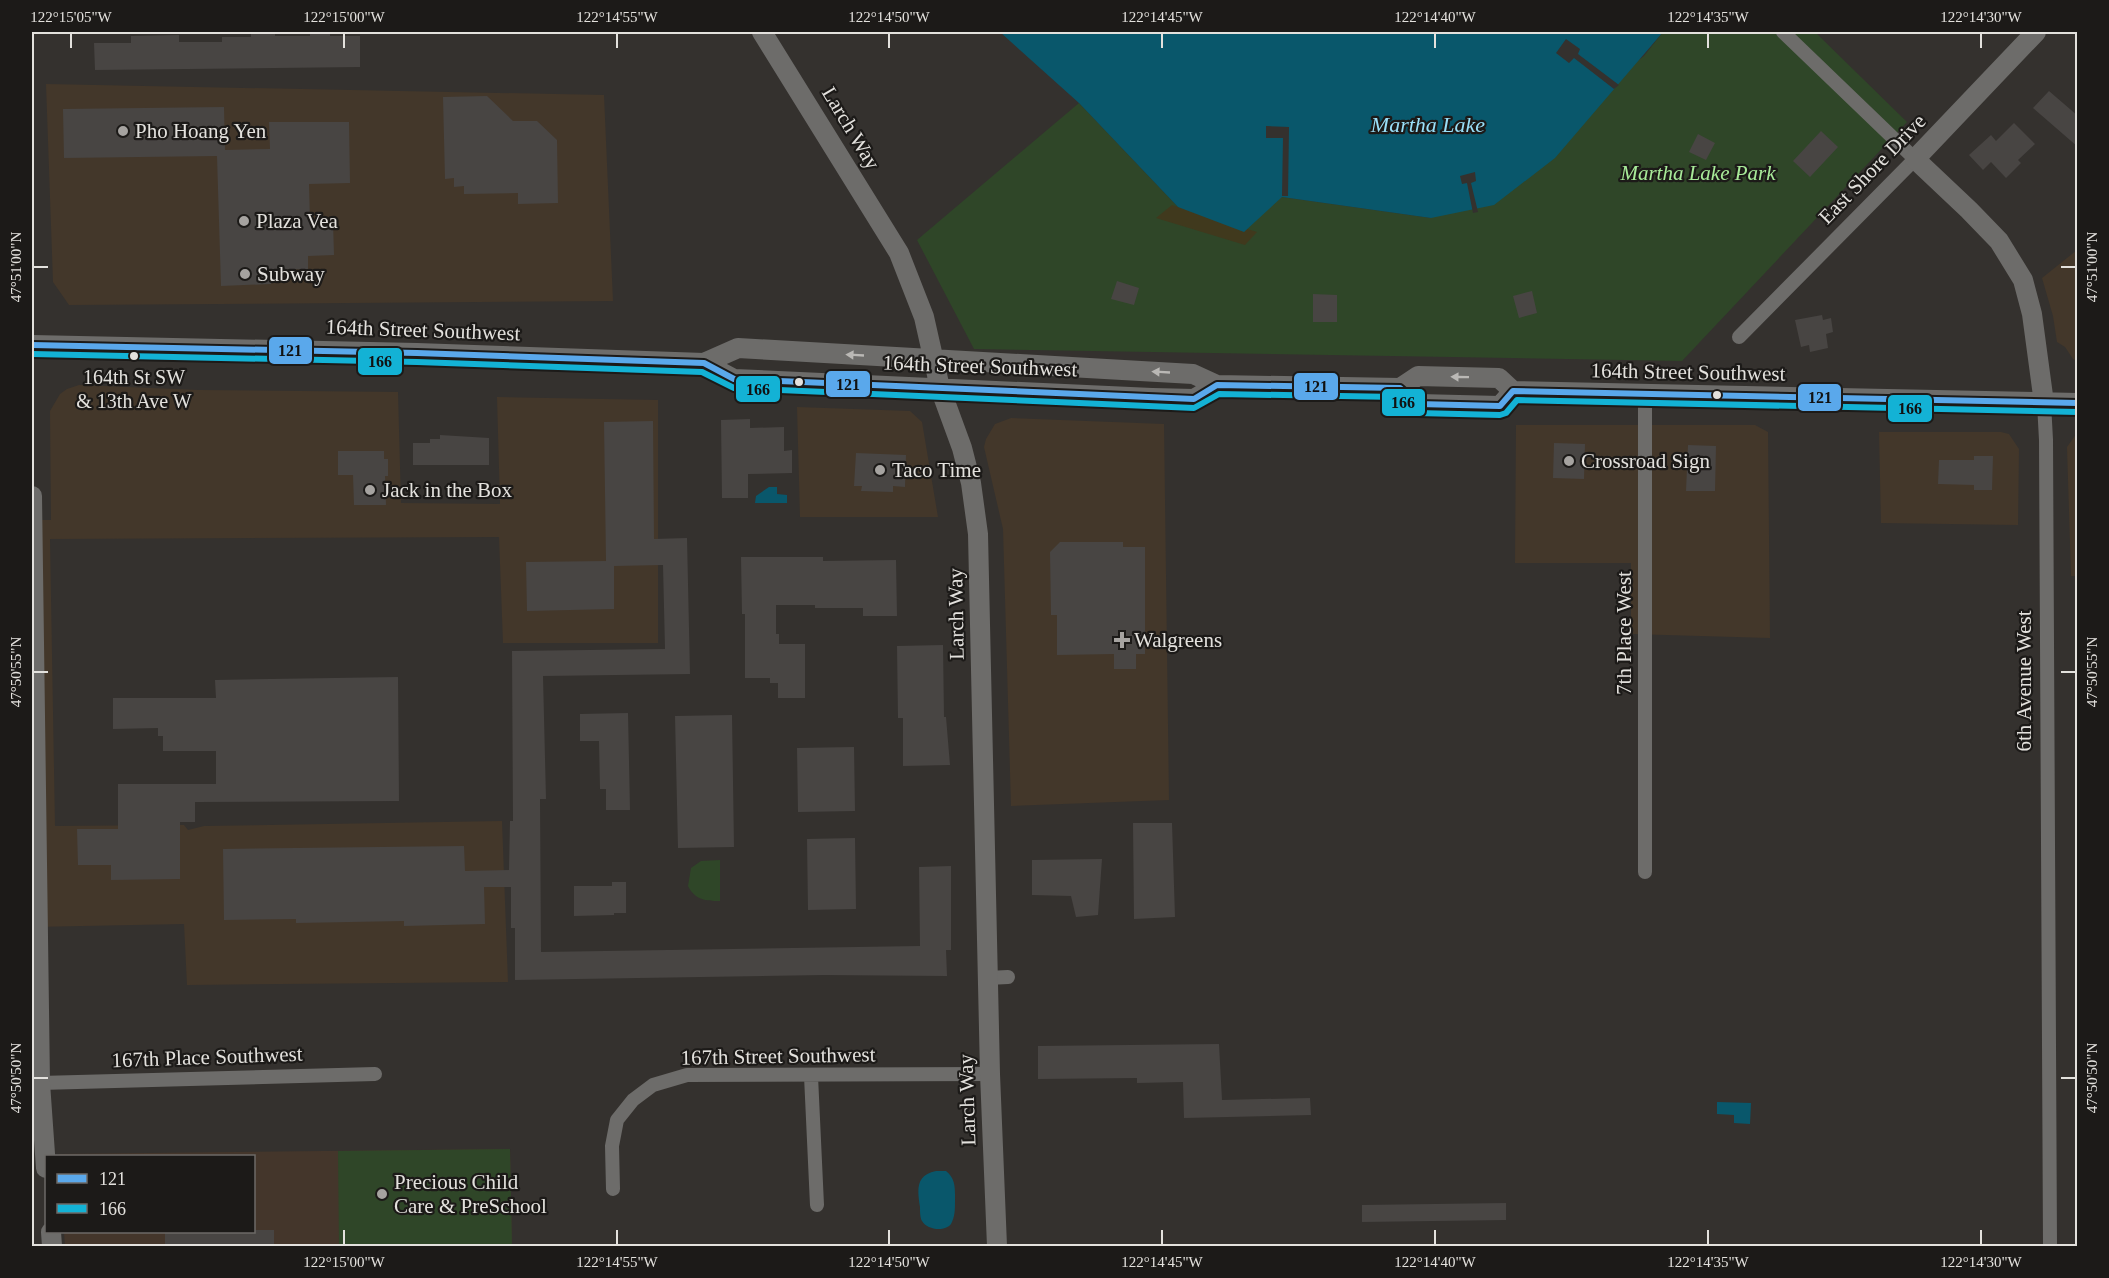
<svg xmlns="http://www.w3.org/2000/svg" width="2109" height="1278" viewBox="0 0 2109 1278" font-family="Georgia,serif">
	<rect width="100%" height="100%" fill="#34312e"/>
	<path fill="#43372a" d="M 46,84 L 604,95 L 613,301 L 69,305 L 53,282 Z
		M 2077,250 L 2077,361 L 2073,359 L 2065,347 L 2057,342 L 2053,316 L 2042,278 Z
		M 79,385 L 199,390 L 398,392 L 401,503 L 500,504 L 497,397 L 658,400 L 658,643 L 503,643 L 499,537 L 50,539 L 55,826 L 184,825 L 188,830 L 204,826 L 502,821 L 508,982 L 187,985 L 184,924 L 32,927 L 32,520 L 51,520 L 50,411 L 60,394 L 67,389 Z
		M 797,407 L 910,411 L 922,422 L 938,517 L 800,517 Z
		M 1011,418 L 1164,424 L 1169,800 L 1011,806 L 1003,529 L 984,447 L 986,439 L 995,424 Z
		M 1516,425 L 1755,425 L 1768,432 L 1770,638 L 1631,634 L 1631,563 L 1515,563 Z
		M 1879,432 L 2001,432 L 2009,434 L 2019,449 L 2018,525 L 1881,523 Z
		M 2077,433 L 2078,576 L 2071,576 L 2067,447 Z"/>
	<path fill="#44362b" d="M 510,1149 L 512,1246 L 65,1246 L 64,1232 L 254,1232 L 254,1156 L 59,1156 L 59,1154 Z"/>
	<path fill="#2f4628" d="M 1663,32 L 1815,32 L 1907,122 L 1682,361 L 974,349 L 917,240 L 1079,103 L 1178,207 L 1282,197 L 1431,218 L 1644,56 Z
		M 720,860 L 720,901 C 706,901 695,900 688,886 L 691,868 L 701,861 Z
		M 510,1149 L 512,1246 L 339,1246 L 338,1151 Z"/>
	<path fill="#40391d" d="M 1172,205 L 1257,232 L 1245,245 L 1156,218 Z"/>
	<path fill="#09576b" d="M 1000,32 L 1663,32 L 1555,158 L 1494,205 L 1431,218 L 1282,197 L 1244,232 L 1178,207 L 1079,103 Z
		M 769,487 L 777,487 L 777,494 L 787,495 L 787,503 L 755,503 L 756,496 Z
		M 1717,1102 L 1751,1103 L 1750,1124 L 1734,1123 L 1734,1115 L 1717,1114 Z
		M 936,1171 L 946,1171 C 956,1179 955,1189 955,1201 C 955,1209 955,1217 951,1224 C 945,1232 927,1230 922,1221 C 920,1218 920,1211 920,1207 C 917,1189 916,1175 936,1171 Z"/>
	<path fill="#34312e" d="M 1566,39 L 1580,49 L 1578,54 L 1619,85 L 1614,89 L 1574,58 L 1569,63 L 1556,53 Z
		M 1266,126 L 1289,127 L 1288,196 L 1282,196 L 1283,138 L 1266,138 Z
		M 1475,172 L 1476,181 L 1471,183 L 1478,212 L 1473,213 L 1467,183 L 1462,184 L 1460,176 Z"/>
	<path fill="#484543" d="M 330,32 L 330,36 L 360,36 L 360,67 L 95,70 L 94,43 L 131,43 L 131,36 L 179,35 L 179,42 L 222,42 L 222,37 L 251,37 L 251,34 L 275,33 L 275,36 L 310,36 L 310,33 Z
		M 2049,91 L 2078,116 L 2078,147 L 2033,108 Z
		M 487,96 L 513,121 L 537,121 L 557,140 L 558,203 L 518,204 L 518,193 L 464,194 L 464,186 L 454,187 L 454,178 L 445,179 L 443,97 Z
		M 224,107 L 225,150 L 270,149 L 269,122 L 349,122 L 350,183 L 309,184 L 310,221 L 333,221 L 334,255 L 308,256 L 308,269 L 271,270 L 271,284 L 221,286 L 217,156 L 64,158 L 63,109 Z
		M 2014,123 L 2035,144 L 2018,160 L 2021,163 L 2006,178 L 1991,162 L 1983,170 L 1969,155 L 1991,135 L 1996,141 Z
		M 1821,131 L 1838,147 L 1810,177 L 1793,161 Z
		M 1698,134 L 1715,143 L 1706,160 L 1689,152 Z
		M 1117,281 L 1139,288 L 1134,305 L 1111,299 Z
		M 1532,291 L 1537,313 L 1519,318 L 1513,296 Z
		M 1313,294 L 1337,295 L 1337,322 L 1313,322 Z
		M 1822,315 L 1823,320 L 1831,318 L 1833,332 L 1826,334 L 1828,348 L 1810,352 L 1809,345 L 1801,347 L 1795,320 Z
		M 750,419 L 750,428 L 784,427 L 784,451 L 792,450 L 792,473 L 748,474 L 748,498 L 722,498 L 721,420 Z
		M 653,421 L 654,539 L 687,538 L 690,674 L 543,676 L 546,799 L 540,799 L 541,952 L 920,946 L 919,867 L 951,866 L 951,950 L 946,950 L 947,976 L 824,975 L 515,980 L 515,928 L 511,928 L 511,887 L 484,887 L 485,924 L 404,926 L 404,921 L 296,923 L 296,919 L 224,920 L 223,849 L 464,846 L 465,871 L 509,870 L 510,821 L 513,821 L 512,651 L 665,649 L 663,565 L 614,566 L 614,609 L 527,611 L 526,562 L 606,561 L 604,422 Z
		M 440,435 L 489,438 L 489,465 L 413,465 L 413,443 L 430,443 L 430,439 L 440,439 Z
		M 1554,443 L 1585,444 L 1584,479 L 1553,478 Z
		M 1688,445 L 1716,446 L 1715,491 L 1686,491 Z
		M 338,451 L 384,451 L 384,459 L 388,459 L 388,476 L 385,476 L 386,505 L 354,505 L 353,475 L 338,475 Z
		M 856,453 L 906,455 L 905,487 L 893,486 L 893,492 L 861,491 L 862,486 L 854,486 Z
		M 1974,456 L 1993,456 L 1992,490 L 1974,490 L 1974,485 L 1938,484 L 1939,460 L 1974,460 Z
		M 1060,542 L 1123,542 L 1123,547 L 1145,547 L 1145,654 L 1136,654 L 1136,669 L 1114,669 L 1114,654 L 1057,655 L 1057,615 L 1051,615 L 1050,552 Z
		M 741,557 L 823,557 L 823,561 L 896,560 L 897,616 L 863,616 L 863,608 L 815,608 L 815,605 L 776,605 L 776,634 L 779,634 L 779,644 L 805,644 L 805,698 L 778,698 L 778,683 L 770,683 L 770,678 L 745,678 L 745,614 L 742,614 Z
		M 943,645 L 944,717 L 946,717 L 950,765 L 903,766 L 903,718 L 898,718 L 897,646 Z
		M 398,677 L 399,801 L 195,802 L 195,822 L 180,822 L 180,879 L 111,880 L 111,865 L 78,865 L 77,829 L 118,829 L 118,784 L 216,784 L 216,751 L 163,751 L 163,736 L 158,736 L 158,728 L 113,729 L 113,698 L 216,698 L 215,680 Z
		M 628,713 L 630,810 L 606,810 L 606,789 L 600,789 L 599,741 L 580,741 L 580,714 Z
		M 732,715 L 734,847 L 678,848 L 675,716 Z
		M 854,747 L 855,811 L 798,812 L 797,748 Z
		M 1133,823 L 1172,823 L 1175,917 L 1134,919 Z
		M 855,838 L 856,909 L 808,910 L 807,839 Z
		M 1102,859 L 1098,915 L 1076,917 L 1071,896 L 1032,895 L 1032,860 Z
		M 612,882 L 626,882 L 626,913 L 614,913 L 614,915 L 574,916 L 574,886 L 612,886 Z
		M 1219,1044 L 1222,1100 L 1310,1098 L 1311,1115 L 1184,1118 L 1183,1082 L 1137,1083 L 1137,1078 L 1038,1079 L 1038,1046 Z
		M 1506,1203 L 1506,1220 L 1362,1222 L 1362,1205 Z
		M 254,1230 L 274,1230 L 274,1246 L 165,1246 L 165,1232 L 254,1232 Z"/>
	<g fill="none" stroke-linecap="round" stroke-linejoin="round">
		<path stroke="#6d6c6a" stroke-width="14" d="M 1739,337 L 1915,159 L 1783,32
			M 2044,403 L 2046,440 L 2050,1246
			M 1645,872 L 1645,395
			M 988,978 L 1008,977
			M 811,1076 L 817,1205
			M 40,1083 L 375,1074
			M 613,1189 L 612,1146 L 617,1120 L 633,1100 L 653,1085 L 687,1075 L 990,1074"/>
		<path stroke="#6d6c6a" stroke-width="20" d="M 762,32 L 899,253 L 924,317 L 940,388 L 962,448 L 971,483 L 978,534 L 990,1074 L 997,1246
			M 2036,32 L 1915,159 L 1969,210 L 1999,241 L 2023,280 L 2032,314 L 2044,403
			M 32,345 L 417,353 L 704,363 L 738,348 L 1193,374 L 1217,385 L 1400,388 L 1418,376 L 1499,378 L 1513,391 L 2078,403
			M 704,363 L 734,379 L 1152,398 L 1194,399 L 1217,385
			M 1400,388 L 1418,404 L 1500,406 L 1513,391
			M 32,496 L 40,1083 L 46,1168
			M 51,1232 L 52,1246"/>
		<g stroke="#1c1a18" stroke-width="10">
			<path id="bus-1" d="M 32,345 L 417,353 L 704,363 L 734,379 L 1194,399 L 1217,385 L 1400,388 L 1418,404 L 1500,406 L 1513,391 L 2078,403"/>
		</g>
		<g stroke="#1c1a18" stroke-width="10">
			<path id="bus-2" d="M 32,354 L 417,362 L 702,372 L 734,388 L 1194,408 L 1219,394 L 1397,397 L 1417,413 L 1500,415 L 1506,413 L 1517,400 L 2078,412"/>
		</g>
		<use href="#bus-1" stroke="#5aa8eb" stroke-width="6"/>
		<use href="#bus-2" stroke="#13b2d5" stroke-width="6"/>
	</g>
	<defs><path id="oneway-solid" d="M-6-.8H1V-3.2L6.5 0L1 3.2V.8H-6Z" transform="scale(1.5)"/></defs>
	<g fill="#bab8b5">
		<use href="#oneway-solid" transform="translate(855 355) rotate(-177)"/>
		<use href="#oneway-solid" transform="translate(1161 372) rotate(-177)"/>
		<use href="#oneway-solid" transform="translate(1460 377) rotate(-179)"/>
	</g>
	<path fill="none" stroke="#e3e1dd" stroke-width="2" d="M 71,33 L 71,48M 344,33 L 344,48M 617,33 L 617,48M 889,33 L 889,48M 1162,33 L 1162,48M 1435,33 L 1435,48M 1708,33 L 1708,48M 1981,33 L 1981,48M 33,267 L 48,267M 2061,267 L 2076,267M 33,672 L 48,672M 2061,672 L 2076,672M 33,1078 L 48,1078M 2061,1078 L 2076,1078M 344,1230 L 344,1245M 617,1230 L 617,1245M 889,1230 L 889,1245M 1162,1230 L 1162,1245M 1435,1230 L 1435,1245M 1708,1230 L 1708,1245M 1981,1230 L 1981,1245"/>
	<g fill="#a6a3a0" stroke="#1c1a18" stroke-width="2">
		<circle cx="123" cy="131" r="6"/>
		<circle cx="244" cy="221" r="6"/>
		<circle cx="245" cy="274" r="6"/>
		<circle cx="1569" cy="461" r="6"/>
		<circle cx="880" cy="470" r="6"/>
		<circle cx="370" cy="490" r="6"/>
		<path d="M1119 631h6v6h6v6h-6v6h-6v-6h-6v-6h6z"/>
		<circle cx="382" cy="1194" r="6"/>
	</g>
	<g fill="#e3e1dd" stroke="#1c1a18" stroke-width="2">
		<circle cx="134" cy="356" r="5"/>
		<circle cx="799" cy="382" r="5"/>
		<circle cx="1717" cy="395" r="5"/>
	</g>
	<g text-anchor="middle" dominant-baseline="central" stroke-width="4.5" stroke-linejoin="round" paint-order="stroke">
		<g font-size="20" fill="#e3e1dd" stroke="#1c1a18">
			<text x="134" y="377">164th St SW<tspan x="134" dy="24">&amp; 13th Ave W</tspan></text>
		</g>
		<g font-size="21" fill="#e3e1dd" stroke="#1c1a18">
			<text transform="translate(851 128) rotate(59)">Larch Way</text>
			<text transform="translate(1872 169) rotate(-46)">East Shore Drive</text>
			<text transform="translate(423 330) rotate(2)">164th Street Southwest</text>
			<text transform="translate(980 366) rotate(2)">164th Street Southwest</text>
			<text transform="translate(1688 372) rotate(1)">164th Street Southwest</text>
			<text transform="translate(956 614) rotate(-91)">Larch Way</text>
			<text transform="translate(1624 633) rotate(-90)">7th Place West</text>
			<text transform="translate(2024 681) rotate(-90)">6th Avenue West</text>
			<text transform="translate(778 1056) rotate(-1)">167th Street Southwest</text>
			<text transform="translate(207 1057) rotate(-2)">167th Place Southwest</text>
			<text transform="translate(967 1100) rotate(-92)">Larch Way</text>
		</g>
		<g font-size="21" fill="#e3e1dd" stroke="#1c1a18" text-anchor="start">
			<text x="135" y="131">Pho Hoang Yen</text>
			<text x="256" y="221">Plaza Vea</text>
			<text x="257" y="274">Subway</text>
			<text x="1581" y="461">Crossroad Sign</text>
			<text x="892" y="470">Taco Time</text>
			<text x="382" y="490">Jack in the Box</text>
			<text x="1134" y="640">Walgreens</text>
			<text x="394" y="1182">Precious Child<tspan x="394" dy="24">Care &amp; PreSchool</tspan></text>
		</g>
		<g font-size="21" font-style="italic" fill="#a8eb99" stroke="#1c1a18">
			<text x="1698" y="173">Martha Lake Park</text>
		</g>
		<g font-size="22" font-style="italic" fill="#99dff8" stroke="#1c1a18">
			<text x="1428" y="124">Martha Lake</text>
		</g>
	</g>
	<g stroke="#1c1a18" stroke-width="2">
		<rect x="268" y="336" width="45" height="29" rx="6" fill="#5aa8eb"/>
		<rect x="357" y="347" width="46" height="29" rx="6" fill="#13b2d5"/>
		<rect x="825" y="370" width="46" height="28" rx="6" fill="#5aa8eb"/>
		<rect x="1293" y="372" width="46" height="29" rx="6" fill="#5aa8eb"/>
		<rect x="735" y="375" width="46" height="28" rx="6" fill="#13b2d5"/>
		<rect x="1797" y="383" width="45" height="29" rx="6" fill="#5aa8eb"/>
		<rect x="1381" y="388" width="45" height="29" rx="6" fill="#13b2d5"/>
		<rect x="1887" y="394" width="46" height="29" rx="6" fill="#13b2d5"/>
	</g>
	<g font-size="16" text-anchor="middle" font-weight="bold" fill="#111">
		<text x="290" y="356">121</text>
		<text x="380" y="367">166</text>
		<text x="848" y="390">121</text>
		<text x="1316" y="392">121</text>
		<text x="758" y="395">166</text>
		<text x="1820" y="403">121</text>
		<text x="1403" y="408">166</text>
		<text x="1910" y="414">166</text>
	</g>
	<rect width="2109" height="1278" fill="none" stroke="#1c1a18" stroke-width="66"/>
	<rect x="45" y="1155" width="210" height="78" fill="#1c1a18" stroke="#6c6a67" stroke-width="1.5"/>
	<rect x="57" y="1174" width="30" height="9" fill="#5aa8eb" stroke="#6c6a67" stroke-width="1.5"/>
	<text x="99" y="1185" font-size="18" fill="#e3e1dd">121</text>
	<rect x="57" y="1204" width="30" height="9" fill="#13b2d5" stroke="#6c6a67" stroke-width="1.5"/>
	<text x="99" y="1215" font-size="18" fill="#e3e1dd">166</text>
	<rect x="33" y="33" width="2043" height="1212" fill="none" stroke="#e3e1dd" stroke-width="2"/>
	<g font-size="15" text-anchor="middle" fill="#e3e1dd">
		<text x="71" y="22">122°15'05"W</text>
		<text x="344" y="22">122°15'00"W</text>
		<text x="617" y="22">122°14'55"W</text>
		<text x="889" y="22">122°14'50"W</text>
		<text x="1162" y="22">122°14'45"W</text>
		<text x="1435" y="22">122°14'40"W</text>
		<text x="1708" y="22">122°14'35"W</text>
		<text x="1981" y="22">122°14'30"W</text>
		<text transform="translate(16 267) rotate(-90)" y="5">47°51'00"N</text>
		<text transform="translate(2092 267) rotate(-90)" y="5">47°51'00"N</text>
		<text transform="translate(16 672) rotate(-90)" y="5">47°50'55"N</text>
		<text transform="translate(2092 672) rotate(-90)" y="5">47°50'55"N</text>
		<text transform="translate(16 1078) rotate(-90)" y="5">47°50'50"N</text>
		<text transform="translate(2092 1078) rotate(-90)" y="5">47°50'50"N</text>
		<text x="344" y="1267">122°15'00"W</text>
		<text x="617" y="1267">122°14'55"W</text>
		<text x="889" y="1267">122°14'50"W</text>
		<text x="1162" y="1267">122°14'45"W</text>
		<text x="1435" y="1267">122°14'40"W</text>
		<text x="1708" y="1267">122°14'35"W</text>
		<text x="1981" y="1267">122°14'30"W</text>
	</g>
</svg>
